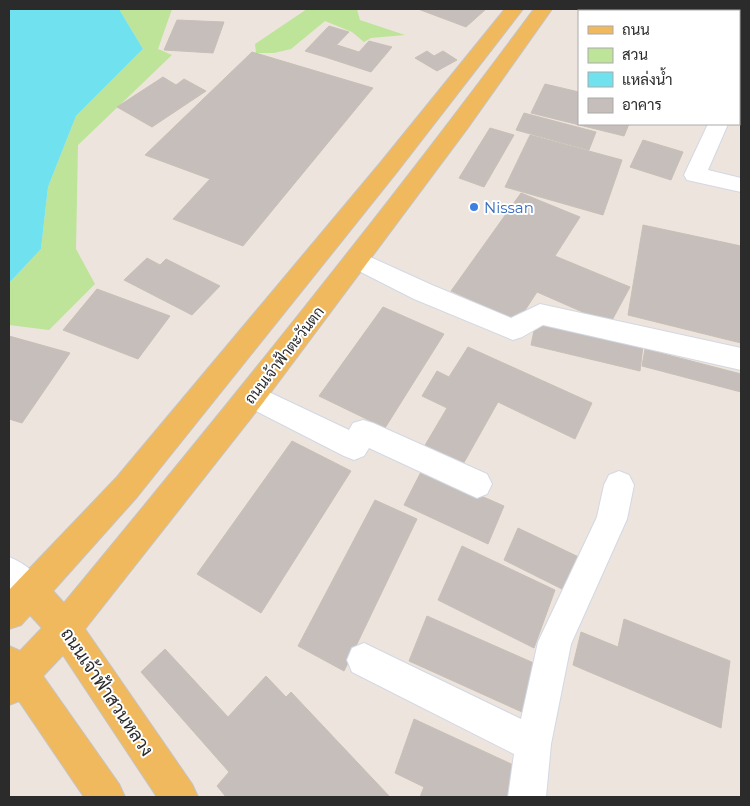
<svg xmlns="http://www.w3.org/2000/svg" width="750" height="806" viewBox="0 0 750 806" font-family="Montserrat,Sarabun,sans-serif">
	<rect width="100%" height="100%" fill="#ede4dd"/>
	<path fill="#bee499" d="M 119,9 L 172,9 L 158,49 L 172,55 L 78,145 L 76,249 L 95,284 L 49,330 L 9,325 L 9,283 L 41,249 L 48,187 L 76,116 L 143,49 Z
		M 307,9 L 357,9 L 360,20 L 405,35 L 371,38 L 364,42 L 352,32 L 325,21 L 291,49 L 274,53 L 256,53 L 255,44 Z"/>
	<path fill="#70e1ef" d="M 9,9 L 119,9 L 143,49 L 76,116 L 48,187 L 41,249 L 9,283 Z"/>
	<path fill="#c5beba" stroke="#c8bfb7" d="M 418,9 L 486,9 L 466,27 Z
		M 177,20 L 224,22 L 213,53 L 164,50 Z
		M 329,26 L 349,32 L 325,57 L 305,51 Z
		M 369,41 L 392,47 L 371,72 L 325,57 L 337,45 L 359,52 Z
		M 427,51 L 434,56 L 443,51 L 457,60 L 437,71 L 415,58 Z
		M 252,52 L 373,88 L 243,246 L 173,219 L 210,179 L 145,155 Z
		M 163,77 L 176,85 L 184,79 L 206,91 L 152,127 L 117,107 Z
		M 545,84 L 579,92 L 579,124 L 629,124 L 624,136 L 531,113 Z
		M 524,113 L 596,132 L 589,150 L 516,130 Z
		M 490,128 L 514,135 L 484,187 L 459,178 Z
		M 530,135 L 622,160 L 603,215 L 505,187 Z
		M 643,140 L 683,152 L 671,180 L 630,167 Z
		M 521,193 L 580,217 L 555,256 L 630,287 L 610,324 L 537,292 L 518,321 L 451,291 Z
		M 643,225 L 741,246 L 741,343 L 628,315 Z
		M 147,258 L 160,265 L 166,259 L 220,286 L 192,315 L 124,280 Z
		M 97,289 L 170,316 L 138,359 L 63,330 Z
		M 383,307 L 444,334 L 385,428 L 319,396 Z
		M 536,321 L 643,346 L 640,371 L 531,345 Z
		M 9,336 L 70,353 L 22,423 L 9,419 Z
		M 468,347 L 592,403 L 575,439 L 498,402 L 462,466 L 424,447 L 447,408 L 422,396 L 437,371 L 449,377 Z
		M 645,349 L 741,374 L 741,392 L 642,366 Z
		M 292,441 L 351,471 L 261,613 L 197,574 Z
		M 422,470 L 504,506 L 488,544 L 404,505 Z
		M 375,500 L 417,519 L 344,671 L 298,646 Z
		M 518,528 L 585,560 L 572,594 L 504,560 Z
		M 462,546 L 555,590 L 534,648 L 438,600 Z
		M 427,616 L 536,664 L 522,712 L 409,661 Z
		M 624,619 L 730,661 L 721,728 L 573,665 L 581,632 L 618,647 Z
		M 165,649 L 228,717 L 266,676 L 286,697 L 291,692 L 390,797 L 226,797 L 217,786 L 229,772 L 141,672 Z
		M 414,719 L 520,768 L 512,797 L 420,797 L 424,787 L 395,773 Z"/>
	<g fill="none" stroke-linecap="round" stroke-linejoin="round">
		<g stroke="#d2d8e4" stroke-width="2">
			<path id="minor" d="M 643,9 L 663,9 L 665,11 L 645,11 Z
				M 725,9 L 741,9 L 741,14 L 739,15 L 739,11 L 723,11 Z
				M 739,81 L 741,81 L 741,93 L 739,93 Z
				M 708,124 L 728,124 L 708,170 L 741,178 L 741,192 L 687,180 L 684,175 Z
				M 357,251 L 432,285 L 511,318 L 540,304 L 741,348 L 741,370 L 543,325 L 522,337 L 513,340 L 414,299 L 349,266 L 345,260 L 349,254 Z
				M 252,384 L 349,430 L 353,423 L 363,420 L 373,423 L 487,474 L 492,484 L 487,494 L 477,498 L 369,448 L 364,456 L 354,460 L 344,456 L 242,404 L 238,396 L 242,388 Z
				M 619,471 L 629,475 L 634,485 L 627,519 L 571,644 L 551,744 L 546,797 L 508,797 L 514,754 L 352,672 L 347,660 L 352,648 L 364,643 L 521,719 L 538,642 L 597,517 L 604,485 L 609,475 Z
				M 9,557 C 26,564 40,575 47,592 L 42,603 L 31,608 L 20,603 L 9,594 Z"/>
		</g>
		<g stroke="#c4c4c4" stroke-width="2">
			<path id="major" d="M 505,9 L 523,9 L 397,172 L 137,497 L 53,591 L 64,603 C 225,408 384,212 534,9 L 552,9 L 467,129 L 262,404 L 85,629 L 192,784 L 198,797 L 157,797 L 63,655 L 43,676 L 119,784 L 125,797 L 84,797 L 19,701 L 9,705 L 9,646 L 20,651 L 42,628 L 30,615 L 21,625 L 9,629 L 9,590 L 117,477 L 381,162 Z"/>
		</g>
		<use href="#minor" fill="#fff" fill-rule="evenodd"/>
		<use href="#major" fill="#f1b95e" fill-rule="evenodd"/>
	</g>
	<circle fill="#3f7fe0" stroke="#fff" stroke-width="2" cx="474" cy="207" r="5"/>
	<g text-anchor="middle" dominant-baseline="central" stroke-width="4" stroke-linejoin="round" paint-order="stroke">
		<g font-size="15" fill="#366cbe" stroke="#fff" text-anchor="start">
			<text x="484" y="207">Nissan</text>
		</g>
		<g font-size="15" fill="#2b2b2b" stroke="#fff">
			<text transform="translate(284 355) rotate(-52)">ถนนเจ้าฟ้าตะวันตก</text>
		</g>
		<g font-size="18" fill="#2b2b2b" stroke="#fff">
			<text transform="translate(107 692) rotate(56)">ถนนเจ้าฟ้าสวนหลวง</text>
		</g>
	</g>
	<rect width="750" height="806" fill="none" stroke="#2b2b2b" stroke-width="20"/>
	<rect x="578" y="10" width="162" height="115" fill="#ffffff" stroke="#aaaaaa"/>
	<rect x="588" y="26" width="25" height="8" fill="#f1b95e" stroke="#aaaaaa"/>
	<text x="622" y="35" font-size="15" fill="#2b2b2b">ถนน</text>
	<rect x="588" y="48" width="25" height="15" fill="#bee499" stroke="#aaaaaa"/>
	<text x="622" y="60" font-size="15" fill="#2b2b2b">สวน</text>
	<rect x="588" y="72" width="25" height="15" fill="#70e1ef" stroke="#aaaaaa"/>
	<text x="622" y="85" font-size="15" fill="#2b2b2b">แหล่งน้ำ</text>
	<rect x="588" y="98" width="25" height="15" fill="#c5beba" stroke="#aaaaaa"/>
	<text x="622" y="110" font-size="15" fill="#2b2b2b">อาคาร</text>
</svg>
